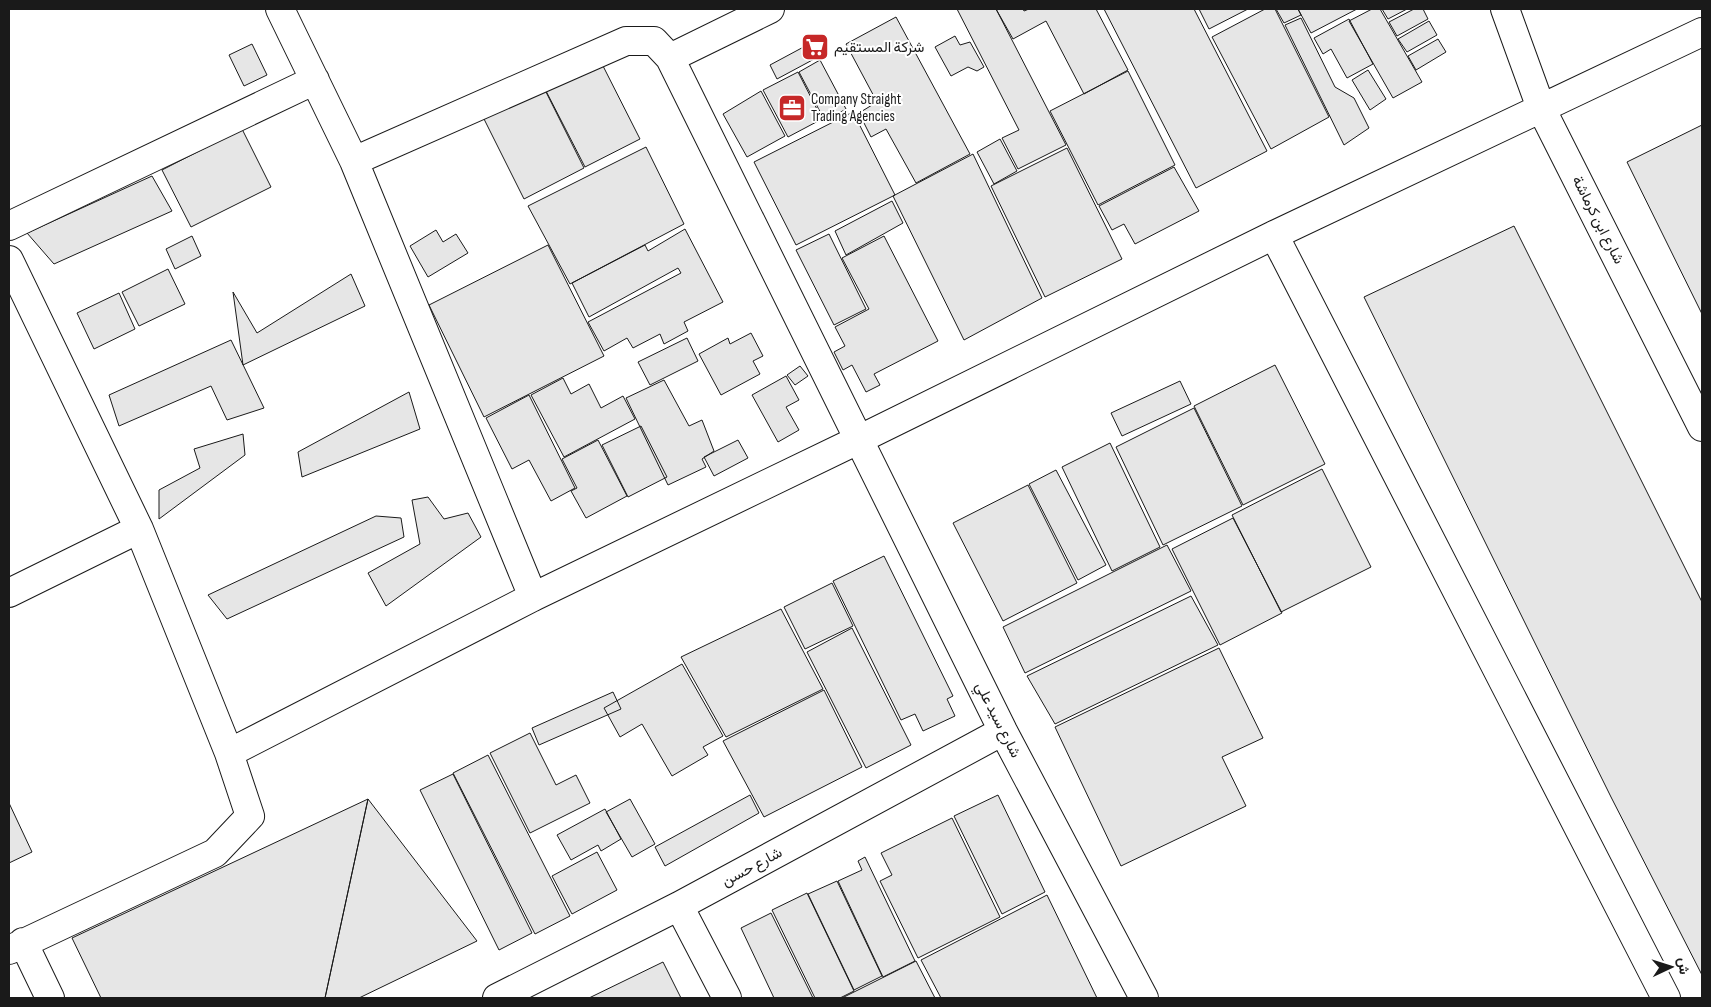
<svg xmlns="http://www.w3.org/2000/svg" width="1711" height="1007" viewBox="0 0 1711 1007" font-family="'Sofia Sans Condensed',Vazirmatn,sans-serif">
	<rect width="100%" height="100%" fill="#fff"/>
	<path fill="#e6e6e6" stroke="#1a1a1a" d="M 957,9 L 996,9 L 1066,145 L 1018,169 L 1002,138 L 1019,130 Z
		M 996,9 L 1023,9 L 1024,11 L 1029,9 L 1096,9 L 1128,70 L 1084,94 L 1046,21 L 1013,39 Z
		M 1104,9 L 1194,9 L 1267,151 L 1196,188 Z
		M 1199,9 L 1248,9 L 1209,29 Z
		M 1265,9 L 1275,9 L 1329,117 L 1271,149 L 1212,37 Z
		M 1276,9 L 1298,9 L 1301,15 L 1284,23 Z
		M 1298,9 L 1357,9 L 1311,33 Z
		M 1372,9 L 1380,9 L 1422,82 L 1393,98 L 1349,21 Z
		M 1382,9 L 1407,9 L 1388,19 Z
		M 1414,9 L 1423,9 L 1428,19 L 1397,36 L 1389,22 Z
		M 896,17 L 970,154 L 916,183 L 886,129 L 871,137 L 859,113 L 877,102 L 846,44 Z
		M 1301,18 L 1335,87 L 1354,98 L 1369,128 L 1344,145 L 1285,25 Z
		M 1349,19 L 1373,64 L 1347,78 L 1331,49 L 1323,54 L 1314,38 Z
		M 1429,21 L 1437,35 L 1407,52 L 1398,39 Z
		M 955,36 L 960,45 L 970,42 L 984,67 L 977,71 L 968,67 L 951,76 L 935,47 Z
		M 1438,39 L 1446,52 L 1416,70 L 1408,56 Z
		M 811,43 L 818,57 L 777,79 L 770,65 Z
		M 252,44 L 267,75 L 244,86 L 229,55 Z
		M 820,60 L 846,109 L 825,121 L 799,72 Z
		M 601,62 L 640,139 L 585,167 L 546,91 Z
		M 1368,70 L 1386,99 L 1370,110 L 1352,80 Z
		M 1128,71 L 1175,165 L 1098,205 L 1050,111 Z
		M 798,72 L 822,119 L 788,137 L 763,90 Z
		M 543,86 L 584,168 L 524,199 L 483,117 Z
		M 761,91 L 785,136 L 747,157 L 723,114 Z
		M 853,112 L 895,195 L 796,245 L 754,162 Z
		M 1702,125 L 1702,314 L 1627,162 Z
		M 242,129 L 271,187 L 191,227 L 162,170 Z
		M 1000,139 L 1017,171 L 994,184 L 977,152 Z
		M 646,147 L 684,224 L 570,284 L 528,206 Z
		M 1067,148 L 1122,259 L 1045,297 L 991,186 Z
		M 973,154 L 1042,298 L 964,340 L 893,196 Z
		M 1174,167 L 1199,211 L 1135,244 L 1124,224 L 1112,230 L 1099,206 Z
		M 152,176 L 172,211 L 54,264 L 27,233 Z
		M 892,201 L 903,223 L 846,255 L 835,231 Z
		M 1514,226 L 1702,602 L 1702,975 L 1611,797 L 1364,297 Z
		M 685,229 L 723,302 L 684,322 L 688,331 L 664,344 L 660,334 L 633,348 L 627,338 L 604,351 L 588,322 L 681,273 L 678,268 L 589,317 L 572,283 L 645,245 L 648,251 Z
		M 436,230 L 443,242 L 456,234 L 468,253 L 428,277 L 410,246 Z
		M 829,234 L 866,309 L 834,325 L 796,250 Z
		M 192,236 L 201,256 L 175,269 L 166,249 Z
		M 884,236 L 938,341 L 874,374 L 880,385 L 866,392 L 852,365 L 843,370 L 834,352 L 845,346 L 835,327 L 869,309 L 842,258 Z
		M 548,245 L 604,356 L 484,417 L 429,305 Z
		M 168,269 L 185,304 L 139,326 L 122,292 Z
		M 351,274 L 365,306 L 243,365 L 233,292 L 257,333 Z
		M 119,293 L 135,329 L 94,349 L 77,313 Z
		M 751,333 L 763,356 L 753,361 L 760,374 L 721,395 L 699,354 L 728,338 L 730,344 Z
		M 687,338 L 698,361 L 650,385 L 638,362 Z
		M 231,340 L 264,408 L 227,420 L 211,386 L 119,426 L 109,395 Z
		M 1275,365 L 1325,464 L 1243,505 L 1194,406 Z
		M 800,366 L 808,376 L 795,385 L 787,375 Z
		M 786,376 L 799,400 L 786,407 L 799,430 L 778,442 L 752,395 Z
		M 563,378 L 571,394 L 589,384 L 601,408 L 623,396 L 635,419 L 564,457 L 531,395 Z
		M 664,380 L 689,426 L 702,420 L 714,451 L 702,459 L 706,467 L 668,485 L 626,398 Z
		M 1180,381 L 1191,404 L 1122,436 L 1111,413 Z
		M 409,392 L 420,429 L 302,477 L 298,452 Z
		M 529,395 L 575,488 L 551,501 L 529,460 L 512,469 L 486,418 Z
		M 1194,408 L 1242,506 L 1163,545 L 1116,447 Z
		M 641,426 L 667,477 L 628,497 L 602,445 Z
		M 243,434 L 245,455 L 159,519 L 159,490 L 200,468 L 194,449 Z
		M 598,440 L 627,496 L 586,518 L 571,491 L 577,488 L 562,459 Z
		M 738,440 L 748,458 L 714,476 L 704,457 Z
		M 1110,443 L 1160,547 L 1112,571 L 1062,467 Z
		M 1322,469 L 1371,567 L 1281,612 L 1232,515 Z
		M 1056,470 L 1106,565 L 1078,580 L 1029,484 Z
		M 1028,485 L 1077,583 L 1003,621 L 953,523 Z
		M 428,497 L 444,519 L 468,513 L 481,537 L 386,606 L 368,573 L 420,544 L 412,500 Z
		M 376,516 L 401,518 L 404,537 L 227,619 L 208,595 Z
		M 1233,518 L 1282,613 L 1220,645 L 1172,549 Z
		M 1167,545 L 1191,591 L 1025,673 L 1003,627 Z
		M 884,556 L 953,696 L 947,699 L 955,716 L 923,731 L 915,714 L 901,720 L 833,581 Z
		M 832,583 L 853,626 L 805,649 L 784,607 Z
		M 1191,596 L 1218,645 L 1055,724 L 1027,676 Z
		M 781,609 L 823,689 L 726,737 L 681,657 Z
		M 852,628 L 911,745 L 866,768 L 807,652 Z
		M 1219,648 L 1263,738 L 1222,757 L 1246,806 L 1121,866 L 1055,727 Z
		M 682,664 L 723,736 L 703,747 L 708,755 L 672,776 L 642,724 L 620,737 L 604,708 Z
		M 824,690 L 862,767 L 764,817 L 723,741 Z
		M 613,692 L 621,709 L 539,745 L 532,728 Z
		M 530,733 L 556,785 L 576,775 L 590,803 L 530,833 L 490,753 Z
		M 488,755 L 570,916 L 535,934 L 453,773 Z
		M 453,774 L 532,933 L 499,950 L 420,790 Z
		M 750,795 L 759,813 L 665,866 L 655,847 Z
		M 998,795 L 1045,892 L 1002,914 L 954,816 Z
		M 368,799 L 325,998 L 101,998 L 72,938 Z
		M 368,799 L 477,941 L 359,998 L 325,998 Z
		M 630,799 L 655,844 L 632,857 L 606,812 Z
		M 9,803 L 32,852 L 9,863 Z
		M 605,809 L 621,839 L 601,851 L 598,845 L 571,860 L 557,835 Z
		M 952,818 L 1000,917 L 918,958 L 880,881 L 892,875 L 881,853 Z
		M 597,852 L 617,890 L 572,914 L 552,876 Z
		M 865,857 L 915,961 L 883,977 L 838,881 L 862,870 L 858,861 Z
		M 837,881 L 882,976 L 854,990 L 808,894 Z
		M 807,893 L 854,991 L 840,998 L 815,998 L 772,910 Z
		M 1047,895 L 1097,998 L 941,998 L 921,960 Z
		M 771,913 L 813,998 L 774,998 L 741,928 Z
		M 916,961 L 935,998 L 842,998 Z
		M 663,962 L 681,998 L 589,998 Z"/>
	<g fill="none" stroke-linecap="round" stroke-linejoin="round">
		<g stroke="#1a1a1a" stroke-width="30">
			<path id="minor" d="M 280,9 L 354,161 L 533,597
				M 1505,9 L 1541,108 L 1702,427
				M 670,58 L 770,9
				M 354,161 L 626,41 L 654,41 L 670,58 L 1003,731 L 1144,998
				M 9,226 L 315,80
				M 1274,235 L 1666,998
				M 9,260 L 139,529 L 229,753 L 250,816 L 215,853 L 9,950
				M 9,593 L 139,529
				M 229,753 L 533,597 L 858,440 L 1274,235 L 1702,32
				M 679,906 L 727,998
				M 23,942 L 50,998
				M 497,998 L 679,906 L 1003,731"/>
		</g>
		<use href="#minor" stroke="#fff" stroke-width="28"/>
	</g>
	<defs>
		<g id="supermarket-square" transform="scale(1.4375)"><rect x="-9" y="-9" width="18" height="18" rx="4" fill="#c62828" stroke="#fff"/><path d="M-6-5.5h2.5l.6 2H6L4.5 2H-2.5L-4.4-4H-6ZM-1.5 3.2a1.3 1.3 0 1 0 .1 0ZM3 3.2a1.3 1.3 0 1 0 .1 0Z" fill="#fff"/></g>
		<g id="office-square" transform="scale(1.4375)"><rect x="-9" y="-9" width="18" height="18" rx="4" fill="#c62828" stroke="#fff"/><path d="M-6-3h4V-5.5h4V-3h4V5H-6ZM-1-4.5V-3h2v-1.5ZM-6 0V1H6V0Z" fill="#fff"/></g>
	</defs>
	<g fill-rule="evenodd">
		<use href="#supermarket-square" x="815" y="47"/>
		<use href="#office-square" x="792" y="108"/>
	</g>
	<g text-anchor="middle" dominant-baseline="central" stroke-width="4" stroke-linejoin="round" paint-order="stroke">
		<g font-size="15" fill="#1a1a1a" stroke="#fff" text-anchor="start">
			<text x="834" y="47">شركة المستقيم</text>
			<text x="811" y="99">Company Straight<tspan x="811" dy="17">Trading Agencies</tspan></text>
		</g>
		<g font-size="15" fill="#1a1a1a" stroke="#fff">
			<text transform="translate(1598 220) rotate(63)">شارع ابن كرماشة</text>
			<text transform="translate(998 720) rotate(63)">شارع سيد علي</text>
			<text transform="translate(752 867) rotate(-28)">شارع حسن</text>
		</g>
	</g>
	<rect width="1711" height="1007" fill="none" stroke="#1a1a1a" stroke-width="20"/>
	<g transform="translate(1671 967) rotate(86)" stroke="#ffffff" stroke-width="4" paint-order="stroke">
	<path d="M0-4L9 19L0 12L-9 19Z" fill="#1a1a1a"/>
	<text y="-8" font-size="14" font-weight="bold" text-anchor="middle" fill="#1a1a1a">ش</text>
	</g>
</svg>
